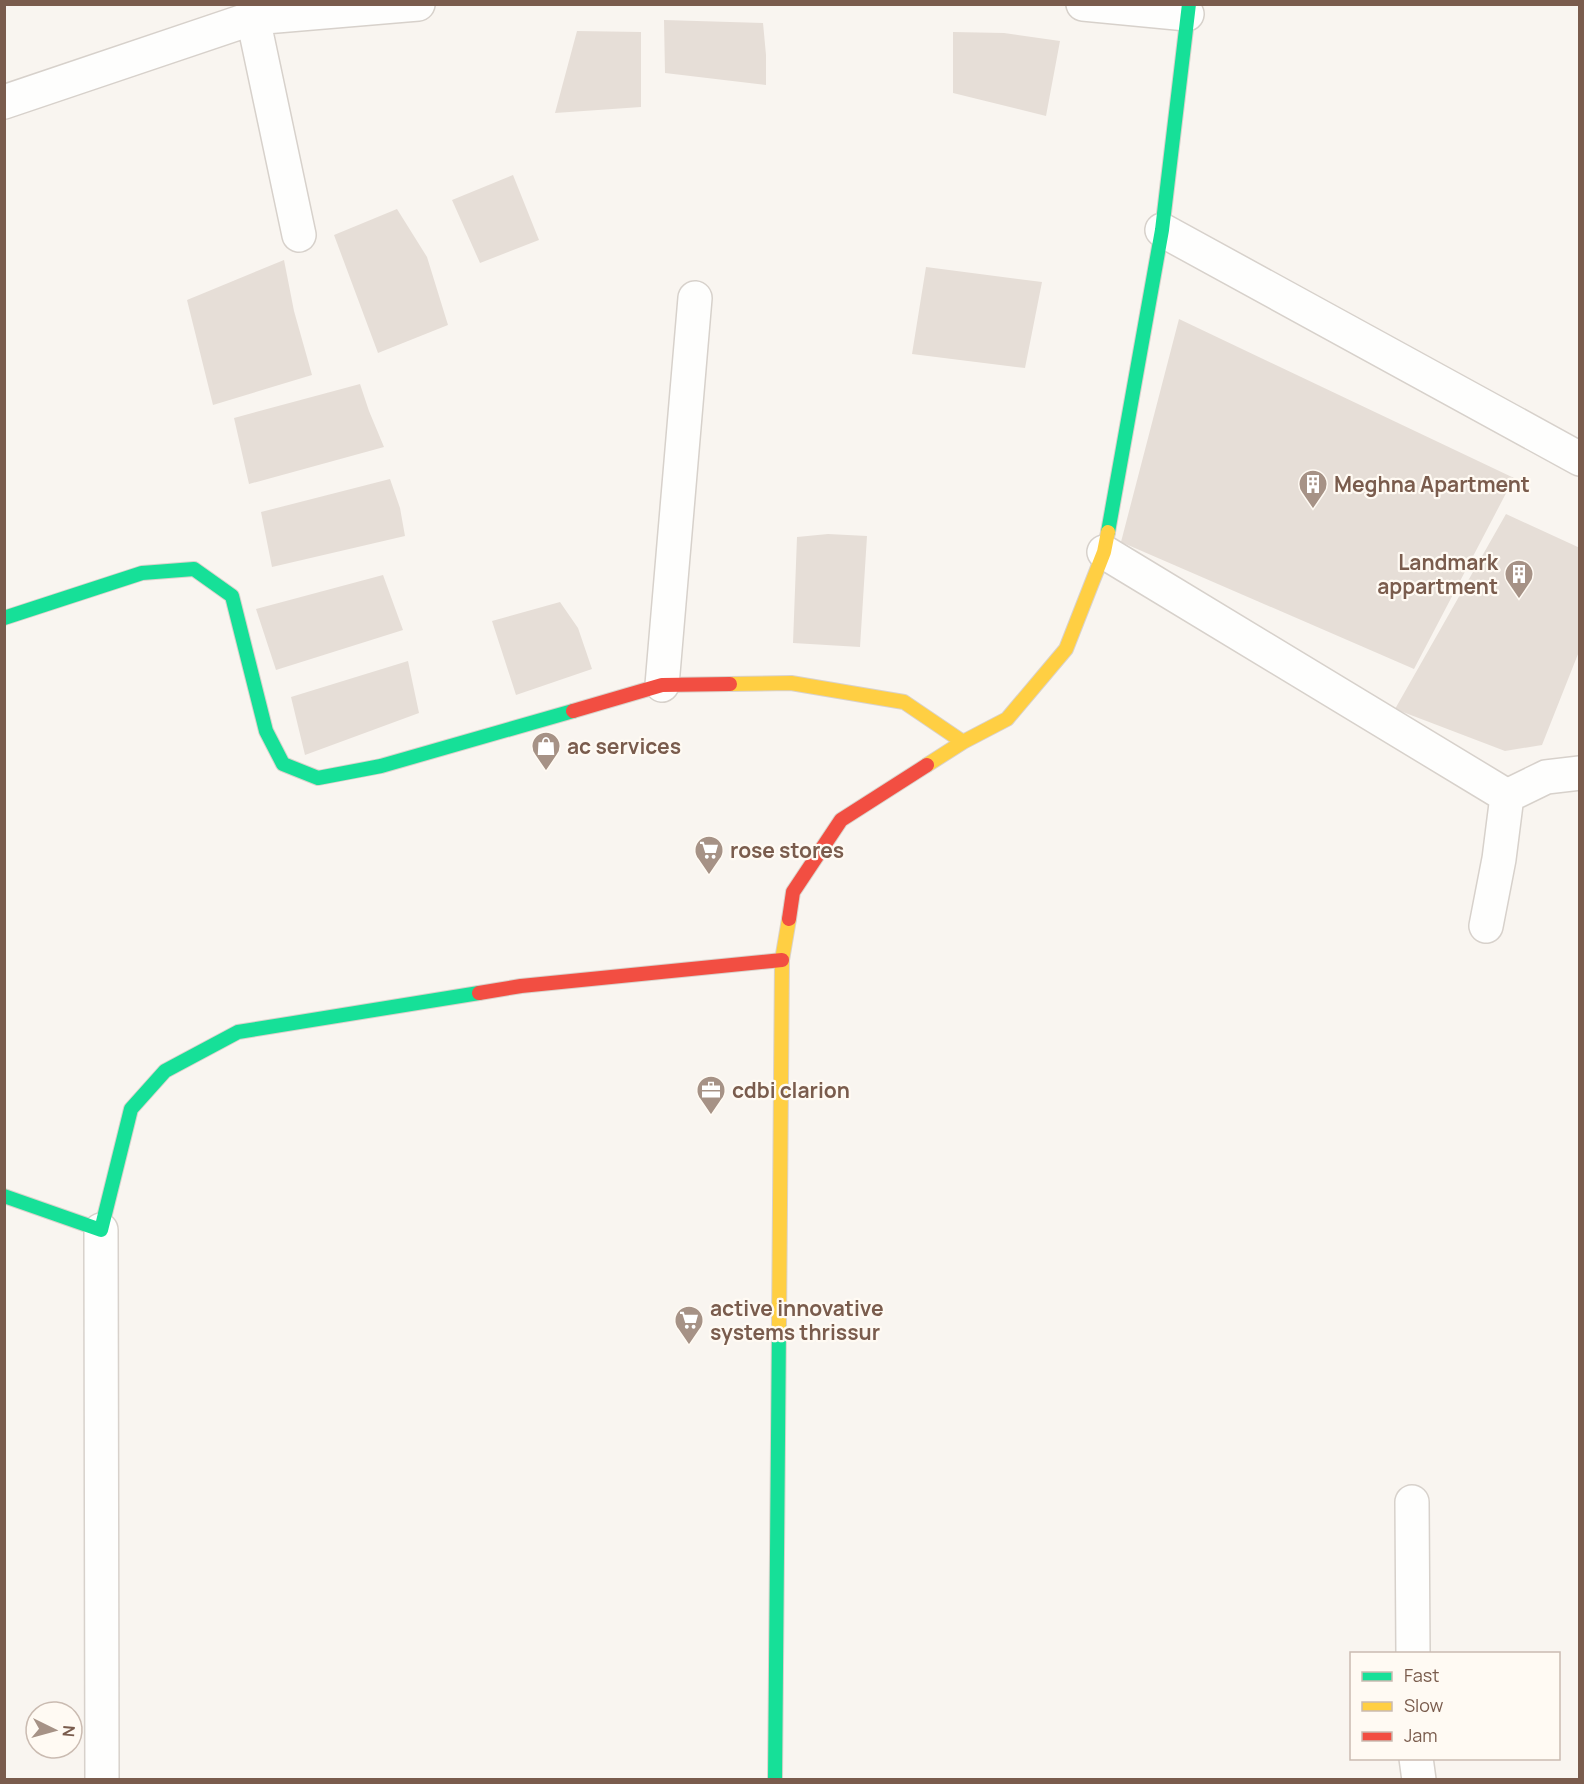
<svg xmlns="http://www.w3.org/2000/svg" width="1584" height="1784" viewBox="0 0 1584 1784" font-family="Manrope,sans-serif">
	<rect width="100%" height="100%" fill="#f9f5f0"/>
	<path fill="#e6ded7" d="M 664,20 L 763,23 L 766,55 L 766,85 L 665,73 Z
		M 577,31 L 641,32 L 641,107 L 555,113 Z
		M 953,32 L 1004,33 L 1060,41 L 1046,116 L 953,93 Z
		M 513,175 L 539,240 L 480,263 L 452,200 Z
		M 397,209 L 427,257 L 448,325 L 378,353 L 334,235 Z
		M 284,260 L 294,311 L 312,375 L 213,405 L 187,300 Z
		M 926,267 L 1042,282 L 1025,368 L 912,354 Z
		M 1179,319 L 1514,478 L 1414,669 L 1121,542 Z
		M 360,384 L 369,411 L 384,447 L 249,484 L 234,418 Z
		M 390,479 L 400,508 L 405,536 L 272,567 L 261,512 Z
		M 1506,514 L 1580,548 L 1580,649 L 1542,745 L 1505,751 L 1395,709 Z
		M 828,534 L 867,536 L 860,647 L 793,643 L 797,537 Z
		M 383,575 L 403,630 L 276,670 L 256,609 Z
		M 560,602 L 578,628 L 592,669 L 516,695 L 492,621 Z
		M 408,661 L 419,713 L 305,755 L 291,697 Z"/>
	<g fill="none" stroke-linecap="round" stroke-linejoin="round">
		<g stroke="#d7d1cb" stroke-width="36">
			<path id="street" d="M 1083,4 L 1187,14
				M 253,18 L 299,235
				M 4,102 L 253,18 L 418,4
				M 1162,230 L 1580,459
				M 1104,552 L 1507,796 L 1499,859 L 1486,926
				M 662,685 L 695,298
				M 1507,796 L 1546,777 L 1580,773
				M 101,1230 L 102,1780
				M 1412,1502 L 1413,1654
				M 1416,1758 L 1419,1780"/>
		</g>
		<g stroke="#d9d2cb" stroke-width="16">
			<path id="fast" d="M 1108,532 L 1162,230 L 1189,4
				M 4,618 L 142,573 L 194,569 L 232,596 L 266,731 L 283,764 L 318,778 L 381,766 L 573,711
				M 4,1196 L 101,1230 L 131,1109 L 165,1071 L 238,1032 L 479,993
				M 775,1780 L 779,1325"/>
		</g>
		<g stroke="#d9d2cb" stroke-width="16">
			<path id="slow" d="M 730,684 L 791,683 L 904,702 L 963,742
				M 927,765 L 963,742 L 1007,719 L 1066,649 L 1104,552 L 1108,532
				M 779,1325 L 782,960 L 789,919"/>
		</g>
		<g stroke="#d9d2cb" stroke-width="16">
			<path id="jam" d="M 573,711 L 662,685 L 730,684
				M 789,919 L 793,892 L 841,820 L 927,765
				M 479,993 L 521,986 L 782,960"/>
		</g>
		<use href="#street" stroke="#fefefd" stroke-width="33"/>
		<use href="#fast" stroke="#16e098" stroke-width="14"/>
		<use href="#slow" stroke="#ffcf43" stroke-width="14"/>
		<use href="#jam" stroke="#f24e42" stroke-width="14"/>
	</g>
	<defs>
		<g id="building-pin" transform="scale(1.5)"><path d="M0 17L-7.5 6A9.5 9.5 0 1 1 7.5 6Z" fill="#a69286" stroke="#fffaf3"/><path d="M-4-6H4V6H1V3H-1V6H-4ZM-2.5-4.3h1.7v1.8h-1.7ZM.8-4.3h1.7v1.8H.8ZM-2.5-1h1.7V.8h-1.7ZM.8-1h1.7V.8H.8Z" fill="#fff"/></g>
		<g id="shop-pin" transform="scale(1.5)"><path d="M0 17L-7.5 6A9.5 9.5 0 1 1 7.5 6Z" fill="#a69286" stroke="#fffaf3"/><path d="M-5-2.5h2.3a2.7 3.5 0 0 1 5.4 0H5L5.5 6h-11ZM-1.5-2.5h3a1.5 2.3 0 0 0-3 0Z" fill="#fff"/></g>
		<g id="supermarket-pin" transform="scale(1.5)"><path d="M0 17L-7.5 6A9.5 9.5 0 1 1 7.5 6Z" fill="#a69286" stroke="#fffaf3"/><path d="M-6-5.5h2.5l.6 2H6L4.5 2H-2.5L-4.4-4H-6ZM-1.5 3.2a1.3 1.3 0 1 0 .1 0ZM3 3.2a1.3 1.3 0 1 0 .1 0Z" fill="#fff"/></g>
		<g id="office-pin" transform="scale(1.5)"><path d="M0 17L-7.5 6A9.5 9.5 0 1 1 7.5 6Z" fill="#a69286" stroke="#fffaf3"/><path d="M-6-3h4V-5.5h4V-3h4V5H-6ZM-1-4.5V-3h2v-1.5ZM-6 0V1H6V0Z" fill="#fff"/></g>
	</defs>
	<g fill-rule="evenodd">
		<use href="#building-pin" x="1313" y="484"/>
		<use href="#building-pin" x="1519" y="574"/>
		<use href="#shop-pin" x="546" y="746"/>
		<use href="#supermarket-pin" x="709" y="850"/>
		<use href="#office-pin" x="711" y="1090"/>
		<use href="#supermarket-pin" x="689" y="1320"/>
	</g>
	<g text-anchor="middle" dominant-baseline="central" stroke-width="4.5" stroke-linejoin="round" paint-order="stroke">
		<g font-size="21" font-weight="bold" fill="#7a5c4d" stroke="#fffaf3" text-anchor="start">
			<text x="1334" y="484">Meghna Apartment</text>
			<text x="1498" y="562" text-anchor="end">Landmark<tspan x="1498" dy="24">appartment</tspan></text>
			<text x="567" y="746">ac services</text>
			<text x="730" y="850">rose stores</text>
			<text x="732" y="1090">cdbi clarion</text>
			<text x="710" y="1308">active innovative<tspan x="710" dy="24">systems thrissur</tspan></text>
		</g>
	</g>
	<rect width="1584" height="1784" fill="none" stroke="#7a5c4d" stroke-width="12"/>
	<rect x="1350" y="1652" width="210" height="108" fill="#fffaf3" stroke="#cabbb1" stroke-width="1.5"/>
	<rect x="1362" y="1672" width="30" height="9" fill="#16e098" stroke="#cabbb1" stroke-width="1.5"/>
	<text x="1404" y="1682" font-size="18" fill="#7a5c4d">Fast</text>
	<rect x="1362" y="1702" width="30" height="9" fill="#ffcf43" stroke="#cabbb1" stroke-width="1.5"/>
	<text x="1404" y="1712" font-size="18" fill="#7a5c4d">Slow</text>
	<rect x="1362" y="1732" width="30" height="9" fill="#f24e42" stroke="#cabbb1" stroke-width="1.5"/>
	<text x="1404" y="1742" font-size="18" fill="#7a5c4d">Jam</text>
	<g transform="translate(54 1730) rotate(95)"><circle r="28" fill="#fffaf3" stroke="#cabbb1" stroke-width="1.5"/>
	<path d="M0-4.5L10 22L0 15L-10 22Z" fill="#a69286"/>
	<text y="-9" font-size="16" font-weight="bold" text-anchor="middle" fill="#7a5c4d">N</text>
	</g>
</svg>
